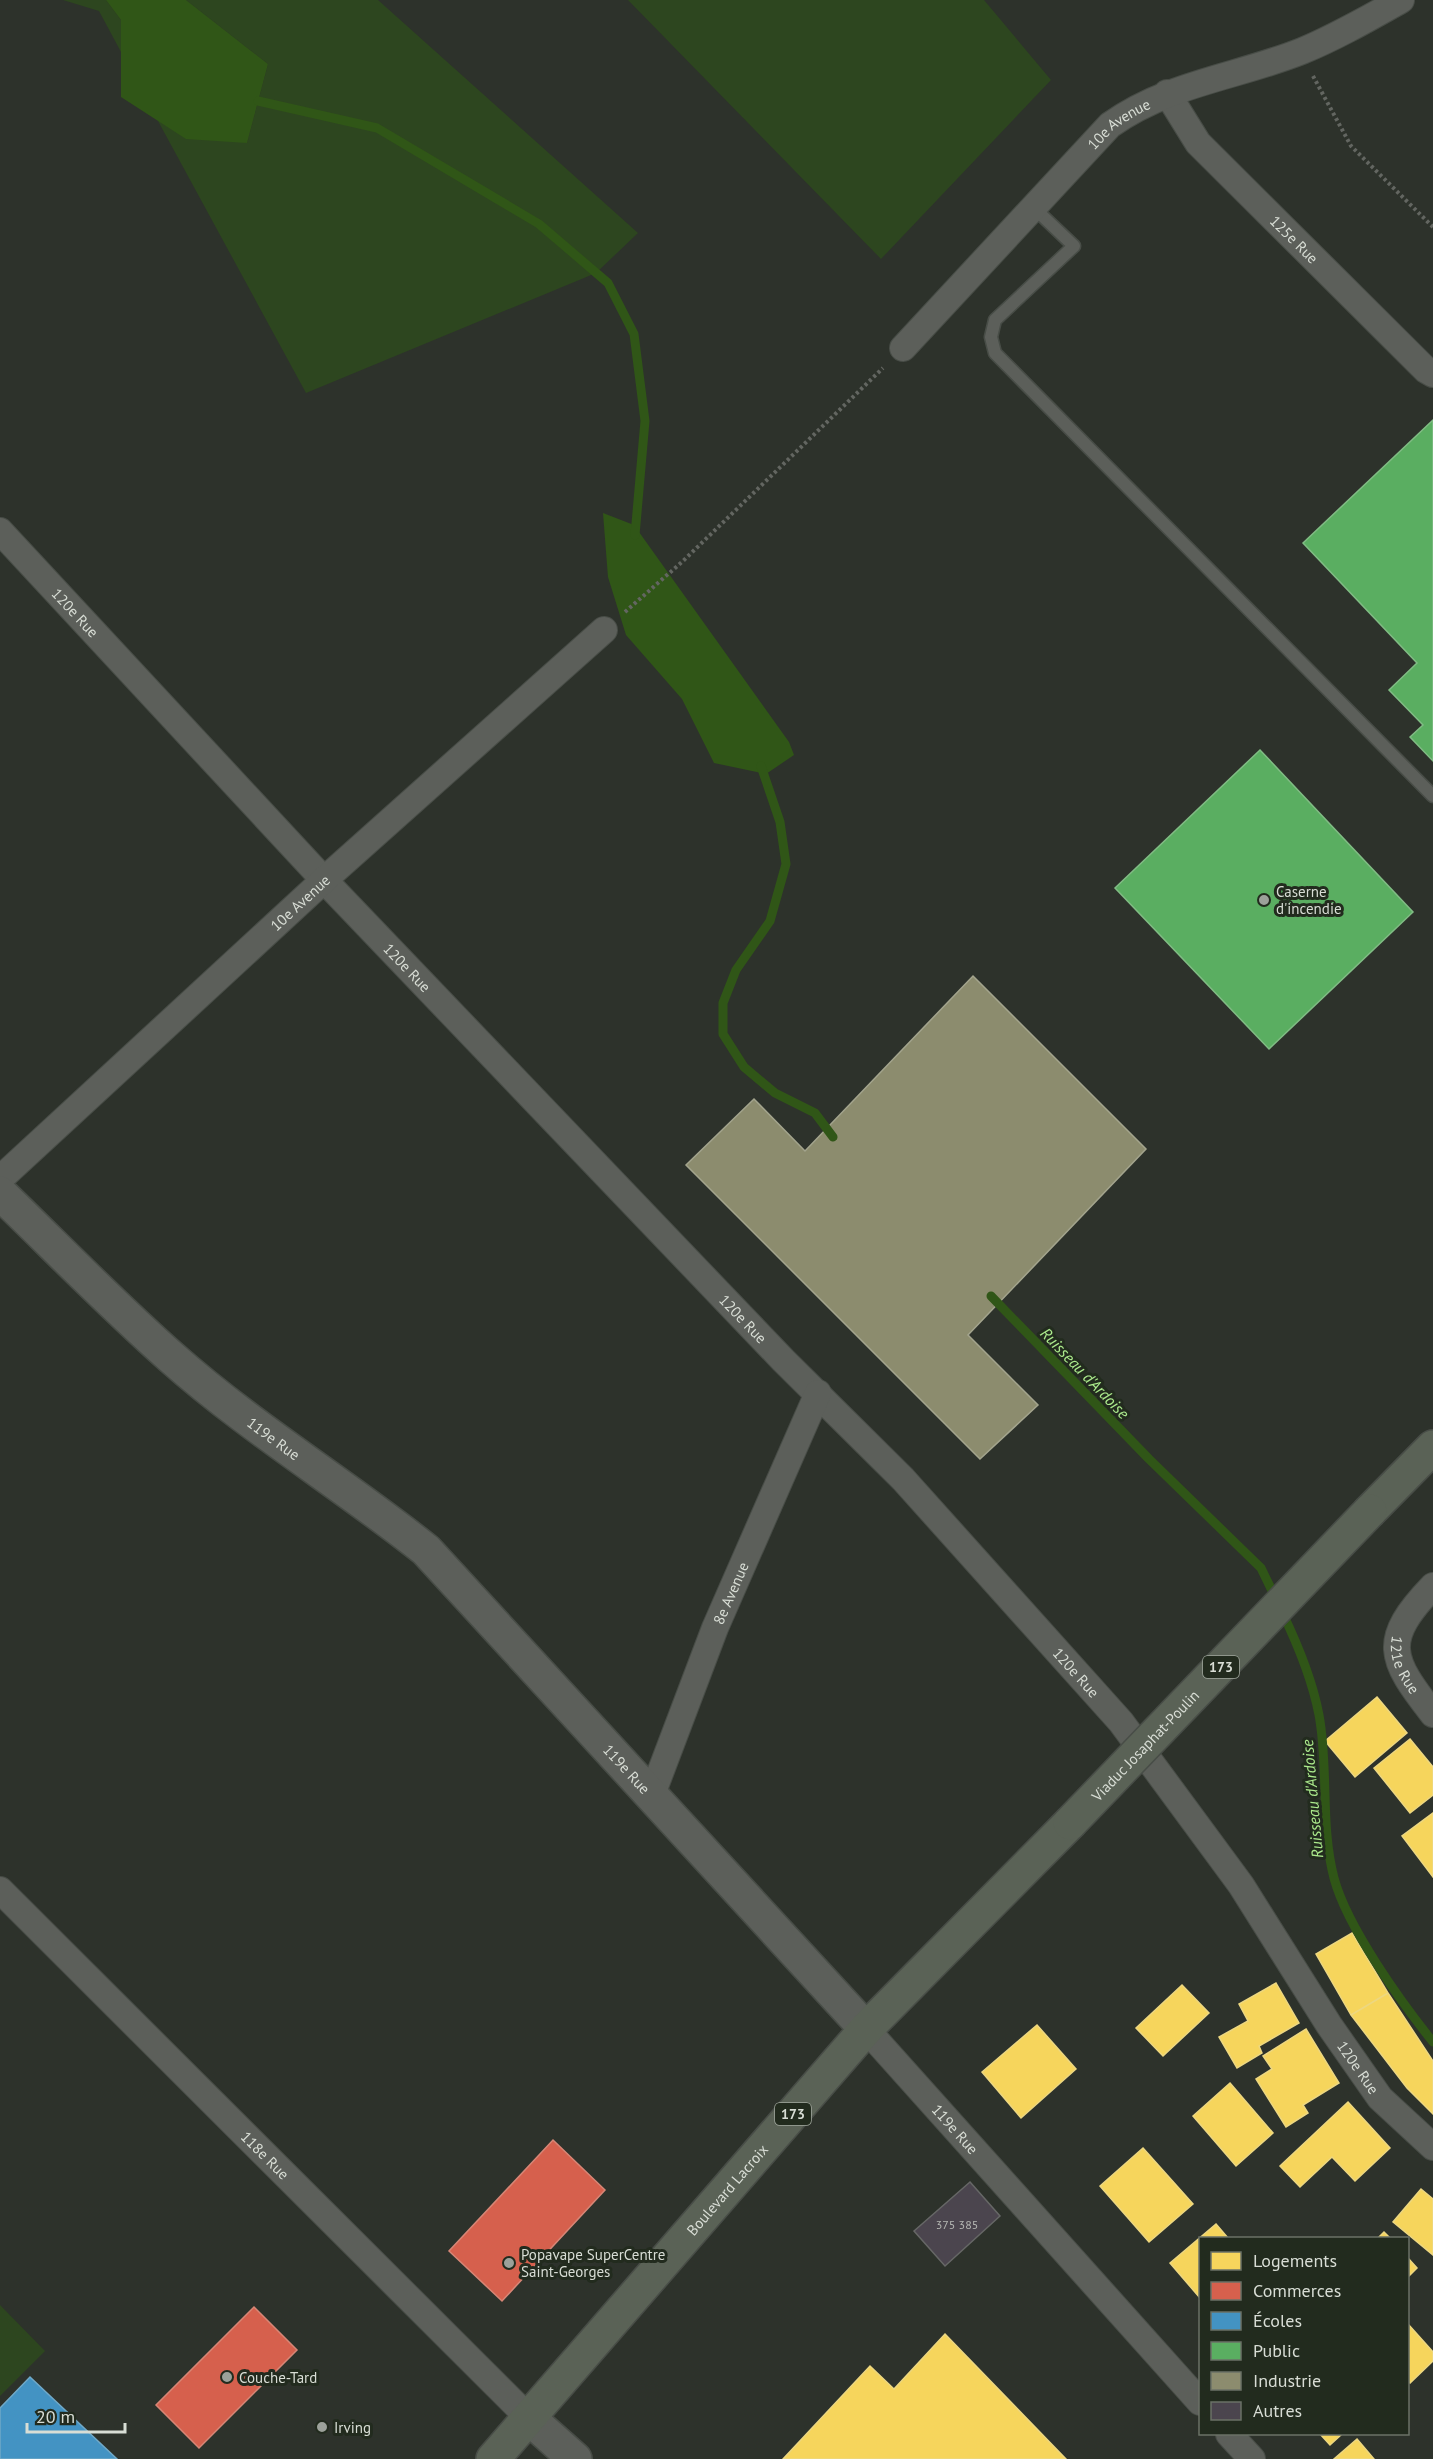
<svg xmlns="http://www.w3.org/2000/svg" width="1433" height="2459" viewBox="0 0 1433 2459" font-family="'PT Sans',sans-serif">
	<rect width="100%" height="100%" fill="#2d322b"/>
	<path fill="#2d461f" d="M 63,0 L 106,0 L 121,20 L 121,52 L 99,11 Z
		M 186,0 L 378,0 L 638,233 L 596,273 L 306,393 L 158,121 L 247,143 L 268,64 Z
		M 628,0 L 984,0 L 1051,80 L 881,259 Z
		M 0,2305 L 45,2351 L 0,2396 Z"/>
	<path fill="#305617" d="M 106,0 L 186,0 L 268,64 L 247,143 L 186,139 L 121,97 L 121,20 Z
		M 603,513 L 634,525 L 789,742 L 794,755 L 766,774 L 714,763 L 682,699 L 626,635 L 608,577 Z"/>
	<path fill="#f6d55c" stroke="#edd780" stroke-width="1.5" d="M 1377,1697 L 1407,1733 L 1355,1777 L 1325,1741 Z
		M 1410,1739 L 1433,1767 L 1433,1795 L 1410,1813 L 1374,1768 Z
		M 1433,1813 L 1433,1877 L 1402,1836 Z
		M 1352,1933 L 1388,1993 L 1351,2015 L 1316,1954 Z
		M 1276,1983 L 1299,2023 L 1259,2046 L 1262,2053 L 1237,2068 L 1219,2037 L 1248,2021 L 1239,2004 Z
		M 1182,1985 L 1209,2013 L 1163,2056 L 1136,2028 Z
		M 1388,1993 L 1433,2061 L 1433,2114 L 1407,2088 L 1351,2015 Z
		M 1037,2025 L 1076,2069 L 1021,2118 L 982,2072 Z
		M 1306,2029 L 1339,2083 L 1303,2105 L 1308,2113 L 1286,2127 L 1256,2079 L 1272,2069 L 1263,2056 Z
		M 1230,2083 L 1273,2133 L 1236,2166 L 1193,2116 Z
		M 1348,2102 L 1390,2148 L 1355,2181 L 1332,2157 L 1300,2187 L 1280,2166 Z
		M 1143,2148 L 1193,2204 L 1149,2242 L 1100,2186 Z
		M 1421,2189 L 1433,2199 L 1433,2255 L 1393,2222 Z
		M 1216,2224 L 1228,2238 L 1200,2238 L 1200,2298 L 1170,2263 Z
		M 1384,2232 L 1390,2238 L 1378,2238 Z
		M 1408,2258 L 1417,2268 L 1408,2277 Z
		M 1408,2324 L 1433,2352 L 1433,2361 L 1410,2383 L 1408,2380 Z
		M 945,2334 L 1066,2459 L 783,2459 L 870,2366 L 894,2389 Z
		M 1320,2434 L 1342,2434 L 1330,2445 Z
		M 1357,2439 L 1374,2459 L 1334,2459 Z"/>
	<path fill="#d6604d" stroke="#d78676" stroke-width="1.5" d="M 553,2140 L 605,2190 L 502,2301 L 449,2251 Z
		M 254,2307 L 297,2350 L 199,2448 L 156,2405 Z"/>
	<path fill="#4393c3" stroke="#70a9c8" stroke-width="1.5" d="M 30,2377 L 117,2459 L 0,2459 L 0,2408 Z"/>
	<path fill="#5aae61" stroke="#80bc84" stroke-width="1.5" d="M 1433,420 L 1433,761 L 1410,737 L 1423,725 L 1389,690 L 1417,663 L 1303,543 Z
		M 1260,750 L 1413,912 L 1269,1049 L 1115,888 Z"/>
	<path fill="#8c8c6e" stroke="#a3a48d" stroke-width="1.5" d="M 973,976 L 1146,1149 L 968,1335 L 1038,1405 L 980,1459 L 686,1165 L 754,1099 L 805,1151 Z"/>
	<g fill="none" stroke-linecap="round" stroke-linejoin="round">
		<path stroke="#305617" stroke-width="9" d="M 258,101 L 377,128 L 539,224 L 608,283 L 634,334 L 645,421 L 635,535
			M 761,766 L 780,822 L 786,864 L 770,921 L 736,970 L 723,1003 L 723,1034 L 744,1067 L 775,1093 L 815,1113 L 833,1137
			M 991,1296 L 1149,1459 L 1261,1568 L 1276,1599
			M 1282,1612 C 1298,1645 1312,1678 1319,1715 C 1329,1768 1320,1825 1334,1878 C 1347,1927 1401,2002 1433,2042"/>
	</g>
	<path fill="#4b454e" stroke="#666766" stroke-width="1.5" d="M 970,2182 L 1000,2216 L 945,2266 L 914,2231 Z"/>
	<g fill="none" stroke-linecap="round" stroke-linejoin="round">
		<g stroke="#484d47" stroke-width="15">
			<path id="lane" d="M 1034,208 L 1074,246 L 995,320 L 991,337 L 995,353 L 1433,796"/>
		</g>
		<g stroke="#484d47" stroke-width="28">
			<g id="street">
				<path id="s1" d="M 1167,93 L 1198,143 L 1426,370 L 1433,374"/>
				<path id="s2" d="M 903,348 L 1110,125 C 1169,83 1237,77 1302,51 C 1336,37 1369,18 1401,0"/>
				<path id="s3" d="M 0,531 L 324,880 L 783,1360 L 903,1479 L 1121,1722 L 1241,1885 L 1329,2025 L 1380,2098 L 1433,2147"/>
				<path id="s4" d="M 0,1179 L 324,880 L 604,630"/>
				<path id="s5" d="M 1433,1586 C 1381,1640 1389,1658 1433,1714"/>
				<path id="s6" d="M 651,1797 L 715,1628 L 818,1393"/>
				<path id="s7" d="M 0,1890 L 530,2419"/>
				<path id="s8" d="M 866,2029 L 1200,2402"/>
				<path d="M 1229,2434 L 1252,2459"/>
			</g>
		</g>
		<g stroke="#484d47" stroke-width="36">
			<g id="secondary">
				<path id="s9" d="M 0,1193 C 57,1248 112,1305 171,1357 C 251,1428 343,1484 426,1550 L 866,2029"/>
				<path d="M 530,2419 L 575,2459"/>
			</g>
		</g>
		<g stroke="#484d47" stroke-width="36">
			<g id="primary">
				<path d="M 1370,1511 L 1433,1447"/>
				<path id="s10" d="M 493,2459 L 866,2029 L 1070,1823"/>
			</g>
		</g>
		<path stroke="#636661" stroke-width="4" stroke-dasharray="3 3" stroke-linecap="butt" d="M 1313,76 L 1351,146 L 1433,227
			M 625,612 L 683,561 L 883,368"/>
		<use href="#lane" stroke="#5c5f5a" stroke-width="12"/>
		<use href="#street" stroke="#5c5f5a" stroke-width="26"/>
		<use href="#secondary" stroke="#5c5f5a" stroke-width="33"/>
		<use href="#primary" stroke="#5a6256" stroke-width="33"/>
		<g stroke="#484d47" stroke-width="36" stroke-linecap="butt">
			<g id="primary-bridge">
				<path id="s11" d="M 1070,1823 L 1370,1511"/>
			</g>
		</g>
		<use href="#primary-bridge" stroke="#5a6256" stroke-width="33"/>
	</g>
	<g fill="#9ca19a" stroke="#222b1e" stroke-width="2">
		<circle cx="1264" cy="900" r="6"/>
		<circle cx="509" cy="2263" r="6"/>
		<circle cx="227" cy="2377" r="6"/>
		<circle cx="322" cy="2427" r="6"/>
	</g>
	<g text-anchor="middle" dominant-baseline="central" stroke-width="6" stroke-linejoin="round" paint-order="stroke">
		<g font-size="12" fill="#b5b7b3">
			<text x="957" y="2224">375 385</text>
		</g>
		<g fill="#222b1e" stroke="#a1a89e" stroke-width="1.5">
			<rect x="1203" y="1656" width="36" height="22" rx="4.5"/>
			<rect x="775" y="2103" width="36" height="22" rx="4.5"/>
		</g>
		<g font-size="14" font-weight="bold" fill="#d8ddd5">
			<text x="1221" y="1667">173</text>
			<text x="793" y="2114">173</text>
		</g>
		<g font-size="15" fill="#d8ddd5" stroke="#222b1e">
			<text stroke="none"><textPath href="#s2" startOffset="312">10e Avenue</textPath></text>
			<text stroke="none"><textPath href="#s1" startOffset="195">125e Rue</textPath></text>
			<text stroke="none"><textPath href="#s3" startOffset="111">120e Rue</textPath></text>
			<text stroke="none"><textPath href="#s4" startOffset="408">10e Avenue</textPath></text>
			<text stroke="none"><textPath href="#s3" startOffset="597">120e Rue</textPath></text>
			<text stroke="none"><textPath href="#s3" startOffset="1083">120e Rue</textPath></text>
			<text stroke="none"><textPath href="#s9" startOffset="368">119e Rue</textPath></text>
			<text stroke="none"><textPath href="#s6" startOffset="219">8e Avenue</textPath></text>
			<text stroke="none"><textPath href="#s5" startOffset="92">121e Rue</textPath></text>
			<text stroke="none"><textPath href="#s3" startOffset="1569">120e Rue</textPath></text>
			<text stroke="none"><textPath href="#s11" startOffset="108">Viaduc Josaphat-Poulin</textPath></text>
			<text stroke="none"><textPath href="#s9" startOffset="854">119e Rue</textPath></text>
			<text stroke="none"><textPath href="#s3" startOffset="2055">120e Rue</textPath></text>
			<text stroke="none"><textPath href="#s8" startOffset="134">119e Rue</textPath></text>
			<text stroke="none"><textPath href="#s7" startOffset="375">118e Rue</textPath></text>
			<text stroke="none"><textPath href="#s10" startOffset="357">Boulevard Lacroix</textPath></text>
		</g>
		<g font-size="15" fill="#d8ddd5" stroke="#222b1e" text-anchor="start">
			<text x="1276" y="891">Caserne<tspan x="1276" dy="17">d'incendie</tspan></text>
			<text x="521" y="2254">Popavape SuperCentre<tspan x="521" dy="17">Saint-Georges</tspan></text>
			<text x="239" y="2377">Couche-Tard</text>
			<text x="334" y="2427">Irving</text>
		</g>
		<g font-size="16" font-style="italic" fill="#aceb8d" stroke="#222b1e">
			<text transform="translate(1085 1373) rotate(46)">Ruisseau d'Ardoise</text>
			<text transform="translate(1312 1799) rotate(-95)">Ruisseau d'Ardoise</text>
		</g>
	</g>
	<rect x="1199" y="2237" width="210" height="198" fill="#222b1e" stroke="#6b7267" stroke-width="1.5"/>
	<rect x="1211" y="2252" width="30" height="18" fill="#f6d55c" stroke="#6b7267" stroke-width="1.5"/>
	<text x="1253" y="2267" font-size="18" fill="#d8ddd5">Logements</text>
	<rect x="1211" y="2282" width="30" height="18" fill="#d6604d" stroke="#6b7267" stroke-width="1.5"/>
	<text x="1253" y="2297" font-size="18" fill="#d8ddd5">Commerces</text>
	<rect x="1211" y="2312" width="30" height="18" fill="#4393c3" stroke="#6b7267" stroke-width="1.5"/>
	<text x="1253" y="2327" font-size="18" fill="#d8ddd5">Écoles</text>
	<rect x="1211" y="2342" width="30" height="18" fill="#5aae61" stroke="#6b7267" stroke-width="1.5"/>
	<text x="1253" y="2357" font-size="18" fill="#d8ddd5">Public</text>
	<rect x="1211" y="2372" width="30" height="18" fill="#8c8c6e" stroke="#6b7267" stroke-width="1.5"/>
	<text x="1253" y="2387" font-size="18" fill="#d8ddd5">Industrie</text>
	<rect x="1211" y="2402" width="30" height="18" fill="#4b454e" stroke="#6b7267" stroke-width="1.5"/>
	<text x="1253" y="2417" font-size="18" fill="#d8ddd5">Autres</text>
	<path d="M27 2423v9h98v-9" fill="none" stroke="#d8ddd5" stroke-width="3"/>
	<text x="36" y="2423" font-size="18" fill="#d8ddd5" stroke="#222b1e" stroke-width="4.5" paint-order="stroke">20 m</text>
</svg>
